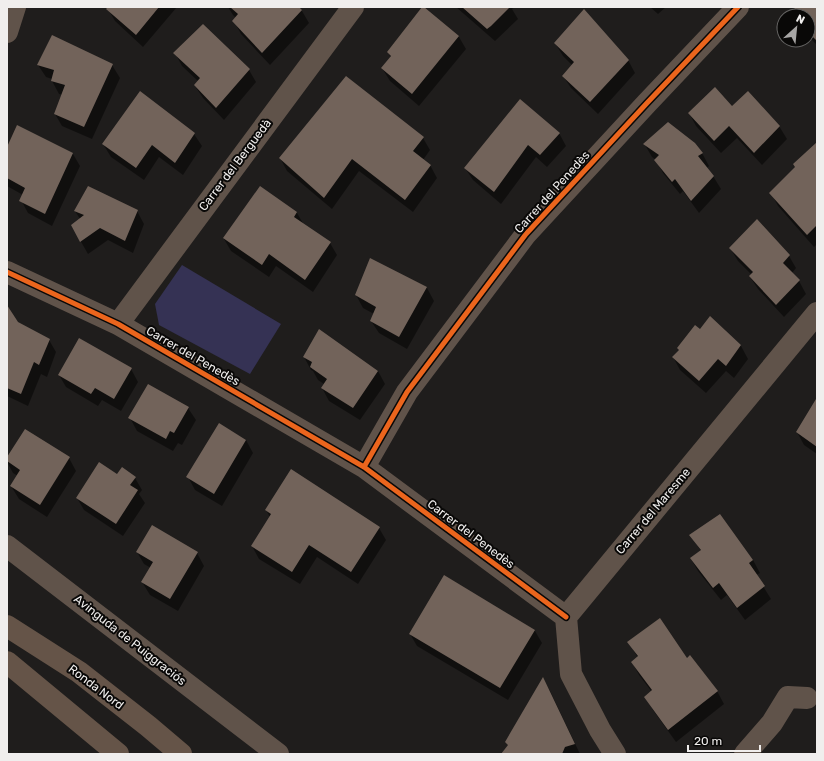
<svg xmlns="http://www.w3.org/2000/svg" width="824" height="761" viewBox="0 0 824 761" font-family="Rubik,sans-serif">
	<rect width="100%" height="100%" fill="#1f1d1c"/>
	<path fill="#353254" d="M 182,265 L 281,324 L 250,374 L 159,325 L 155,304 Z"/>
	<path fill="#0007" d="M 109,7 L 177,7 L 143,47 L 115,21 L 108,9 Z
		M 228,7 L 298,7 L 302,11 L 309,23 L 270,65 L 241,34 L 234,21 L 236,18 L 233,15 Z
		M 456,7 L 515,7 L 512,9 L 518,19 L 495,41 Z
		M 650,7 L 666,7 L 658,14 Z
		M 797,7 L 817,7 L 817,45 L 808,36 L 808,16 L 793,16 L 791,13 Z
		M 423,8 L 459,37 L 466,49 L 419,106 L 390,81 L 382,68 L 391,58 L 388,52 Z
		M 555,43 L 628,60 L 635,73 L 598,114 L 571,88 L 563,76 L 572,65 L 563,56 Z
		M 175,53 L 249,70 L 256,82 L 224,120 L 203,98 L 195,86 L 199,82 L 182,66 Z
		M 38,65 L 112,65 L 120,78 L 92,139 L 62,126 L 55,114 L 63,95 L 59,94 L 52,81 L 52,79 L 46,77 Z
		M 689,113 L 779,126 L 787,139 L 762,165 L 737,138 L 721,153 L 696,126 Z
		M 559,133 L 566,146 L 547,167 L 536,157 L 501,204 L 473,180 L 465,168 Z
		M 194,134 L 202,146 L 183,175 L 159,157 L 144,180 L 111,157 L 103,144 Z
		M 423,138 L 430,150 L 423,160 L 430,165 L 437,178 L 413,212 L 359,171 L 332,209 L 287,171 L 280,158 Z
		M 817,143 L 817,244 L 814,247 L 778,206 L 771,193 L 796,167 Z
		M 645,145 L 702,153 L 709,166 L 707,168 L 713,176 L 721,189 L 699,213 L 683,191 L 680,194 L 663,173 L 656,160 L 652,157 Z
		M 7,149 L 73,154 L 80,166 L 52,226 L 28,213 L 21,200 L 23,195 L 7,186 Z
		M 260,187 L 297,213 L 304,225 L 330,243 L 337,255 L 313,292 L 276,266 L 269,277 L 231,251 L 224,239 Z
		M 75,211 L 137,211 L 144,224 L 133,253 L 108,240 L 88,254 L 72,226 L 80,219 Z
		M 730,248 L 789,256 L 796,268 L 792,273 L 799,281 L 806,294 L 784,317 L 758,289 L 750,277 L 752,275 L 738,261 Z
		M 371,260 L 427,288 L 434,301 L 407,349 L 379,333 L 371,321 L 374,314 L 363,308 L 356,295 Z
		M 7,307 L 17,323 L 49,340 L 56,352 L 47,377 L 41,374 L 28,406 L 7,396 Z
		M 711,318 L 741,346 L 748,359 L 734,378 L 726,371 L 706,393 L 680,370 L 673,357 L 700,330 Z
		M 304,357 L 378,371 L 385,384 L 360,420 L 329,401 L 322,388 L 324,384 L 318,380 L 313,371 L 311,370 Z
		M 131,369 L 138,382 L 121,411 L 102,400 L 98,406 L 66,387 L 59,375 Z
		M 817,400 L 817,454 L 804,445 L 797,432 Z
		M 188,408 L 196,420 L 182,445 L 178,443 L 173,451 L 137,431 L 130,418 Z
		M 246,440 L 253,453 L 222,506 L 195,490 L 188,477 Z
		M 69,458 L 76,471 L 47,517 L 19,499 L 11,486 L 18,476 L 13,473 L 7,462 L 7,459 Z
		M 117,475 L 135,478 L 142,490 L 139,494 L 145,503 L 123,536 L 84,510 L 77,498 Z
		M 266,510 L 379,528 L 386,540 L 358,584 L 317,557 L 300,584 L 259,559 L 252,546 L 270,517 Z
		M 691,535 L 753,560 L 760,573 L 756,575 L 771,599 L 745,620 L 727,595 L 721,600 L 698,571 L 691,559 L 701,551 Z
		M 137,552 L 197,553 L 204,566 L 178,611 L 150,595 L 142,582 L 151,568 L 144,564 Z
		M 445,576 L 535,631 L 542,643 L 508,700 L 417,646 L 410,634 Z
		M 629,642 L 687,659 L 717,691 L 724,704 L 676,742 L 653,710 L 646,697 L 652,692 L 639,675 L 632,662 L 638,658 Z
		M 543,679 L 550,691 L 580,754 L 503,754 L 509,745 Z"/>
	<path fill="#72635a" d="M 108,7 L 159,7 L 136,35 L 106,9 Z
		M 230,7 L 299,7 L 302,10 L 262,53 L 232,21 L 238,14 Z
		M 422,7 L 424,7 L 459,36 L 412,94 L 381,68 L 391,56 L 387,52 Z
		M 462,7 L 510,7 L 491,26 L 487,29 Z
		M 796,7 L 817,7 L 817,41 L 808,32 L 808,16 L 793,16 L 790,13 Z
		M 584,9 L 629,60 L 590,102 L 562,76 L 574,62 L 554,43 Z
		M 203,24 L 250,69 L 216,108 L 194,85 L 200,78 L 173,53 Z
		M 52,35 L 113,64 L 84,127 L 54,114 L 65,85 L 51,81 L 54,70 L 37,65 Z
		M 346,76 L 424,137 L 413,151 L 431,165 L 405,200 L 352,159 L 324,198 L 279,158 Z
		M 715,87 L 732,106 L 748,91 L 780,126 L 754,153 L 729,126 L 714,141 L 688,113 Z
		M 140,91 L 195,133 L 175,163 L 152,145 L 136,168 L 102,144 Z
		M 520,99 L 560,133 L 540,155 L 528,145 L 494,192 L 464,168 Z
		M 668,122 L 695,143 L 703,153 L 698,156 L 714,176 L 691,201 L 675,179 L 672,182 L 654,160 L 659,155 L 643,144 Z
		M 17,125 L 73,153 L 45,214 L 19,201 L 25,188 L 7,178 L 7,147 Z
		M 817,142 L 817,225 L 807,235 L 769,193 L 795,167 L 793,164 Z
		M 88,186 L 138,210 L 125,241 L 100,228 L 80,242 L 71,225 L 84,215 L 74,211 Z
		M 260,186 L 297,212 L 294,217 L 331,242 L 305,280 L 269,254 L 262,265 L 223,238 Z
		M 757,219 L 790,255 L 783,263 L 800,280 L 776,305 L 749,276 L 753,272 L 729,248 Z
		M 370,258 L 427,287 L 399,337 L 370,321 L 376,307 L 355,295 Z
		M 7,305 L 18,322 L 50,339 L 39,365 L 34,362 L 21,394 L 7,388 Z
		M 710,316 L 741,345 L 726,366 L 718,359 L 699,381 L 672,357 L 679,350 L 677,348 L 695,325 L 700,329 Z
		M 319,329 L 378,371 L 353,408 L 321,388 L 327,379 L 310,367 L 312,362 L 303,357 Z
		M 79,338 L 132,368 L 114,399 L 95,388 L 91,394 L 58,375 Z
		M 148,384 L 189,407 L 174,433 L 170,431 L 166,439 L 128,418 Z
		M 816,399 L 817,399 L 817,447 L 796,432 Z
		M 219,423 L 246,440 L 214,494 L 186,477 Z
		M 25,429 L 70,457 L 40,505 L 10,486 L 20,470 L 7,461 L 7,457 Z
		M 99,462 L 117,474 L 122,467 L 136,477 L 130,485 L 138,490 L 116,524 L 76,498 Z
		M 291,469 L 380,527 L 351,572 L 309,545 L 292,572 L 251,546 L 271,514 L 265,510 Z
		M 720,514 L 753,560 L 749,563 L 765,586 L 737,608 L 719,583 L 713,588 L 690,558 L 701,550 L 689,535 Z
		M 152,525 L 198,552 L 170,599 L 141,582 L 153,562 L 136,552 Z
		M 444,575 L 535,630 L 500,688 L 409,634 Z
		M 660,618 L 687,658 L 690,655 L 718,691 L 668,730 L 644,697 L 652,690 L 631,662 L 638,656 L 627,642 Z
		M 543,677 L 575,744 L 565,747 L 562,754 L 501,754 L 508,745 L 505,742 Z"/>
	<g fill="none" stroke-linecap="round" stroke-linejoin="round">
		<path stroke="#60534a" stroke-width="22" d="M 7,32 L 15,7
			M 7,272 L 118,324 L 364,467 L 566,617
			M 118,324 L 353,7
			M 364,467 L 407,392 L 526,234 L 647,103 L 738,7
			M 7,546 L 278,754
			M 615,754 L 600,730 L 571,674 L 566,617 L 817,313
			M 745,754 L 772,723 L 788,697 L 807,698"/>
		<path stroke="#655448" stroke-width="22" d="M 7,626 L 79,672 L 148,726 L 181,754
			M 7,662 L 118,754"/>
		<g stroke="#090807" stroke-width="8">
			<path id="cycleway" d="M 7,272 L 118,324 L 364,467 L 566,617
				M 364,467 L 407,392 L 526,234 L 647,103 L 738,7"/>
		</g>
		<use href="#cycleway" stroke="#eb651d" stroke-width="5"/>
	</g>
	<g text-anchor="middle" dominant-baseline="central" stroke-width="4" stroke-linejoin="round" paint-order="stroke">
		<g font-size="12" fill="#f0eeed" stroke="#090807">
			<text transform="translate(235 165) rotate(-53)">Carrer del Berguedà</text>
			<text transform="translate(552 192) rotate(-48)">Carrer del Penedès</text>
			<text transform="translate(193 356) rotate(30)">Carrer del Penedès</text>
			<text transform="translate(653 511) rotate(-50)">Carrer del Maresme</text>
			<text transform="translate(471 534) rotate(37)">Carrer del Penedès</text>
			<text transform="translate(130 640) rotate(38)">Avinguda de Puiggraciós</text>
			<text transform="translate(96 687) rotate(37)">Ronda Nord</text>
		</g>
	</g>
	<rect width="824" height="761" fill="none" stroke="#f0eeed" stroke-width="16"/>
	<g transform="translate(796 28) rotate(27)"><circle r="19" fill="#090807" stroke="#656463"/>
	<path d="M0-3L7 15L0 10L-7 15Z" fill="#a7a5a4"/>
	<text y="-6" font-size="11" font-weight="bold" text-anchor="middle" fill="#f0eeed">N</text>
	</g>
	<path d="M688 745v6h72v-6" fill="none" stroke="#f0eeed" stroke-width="2"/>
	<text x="694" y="745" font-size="12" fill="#f0eeed" stroke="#090807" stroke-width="3" paint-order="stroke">20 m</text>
</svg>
